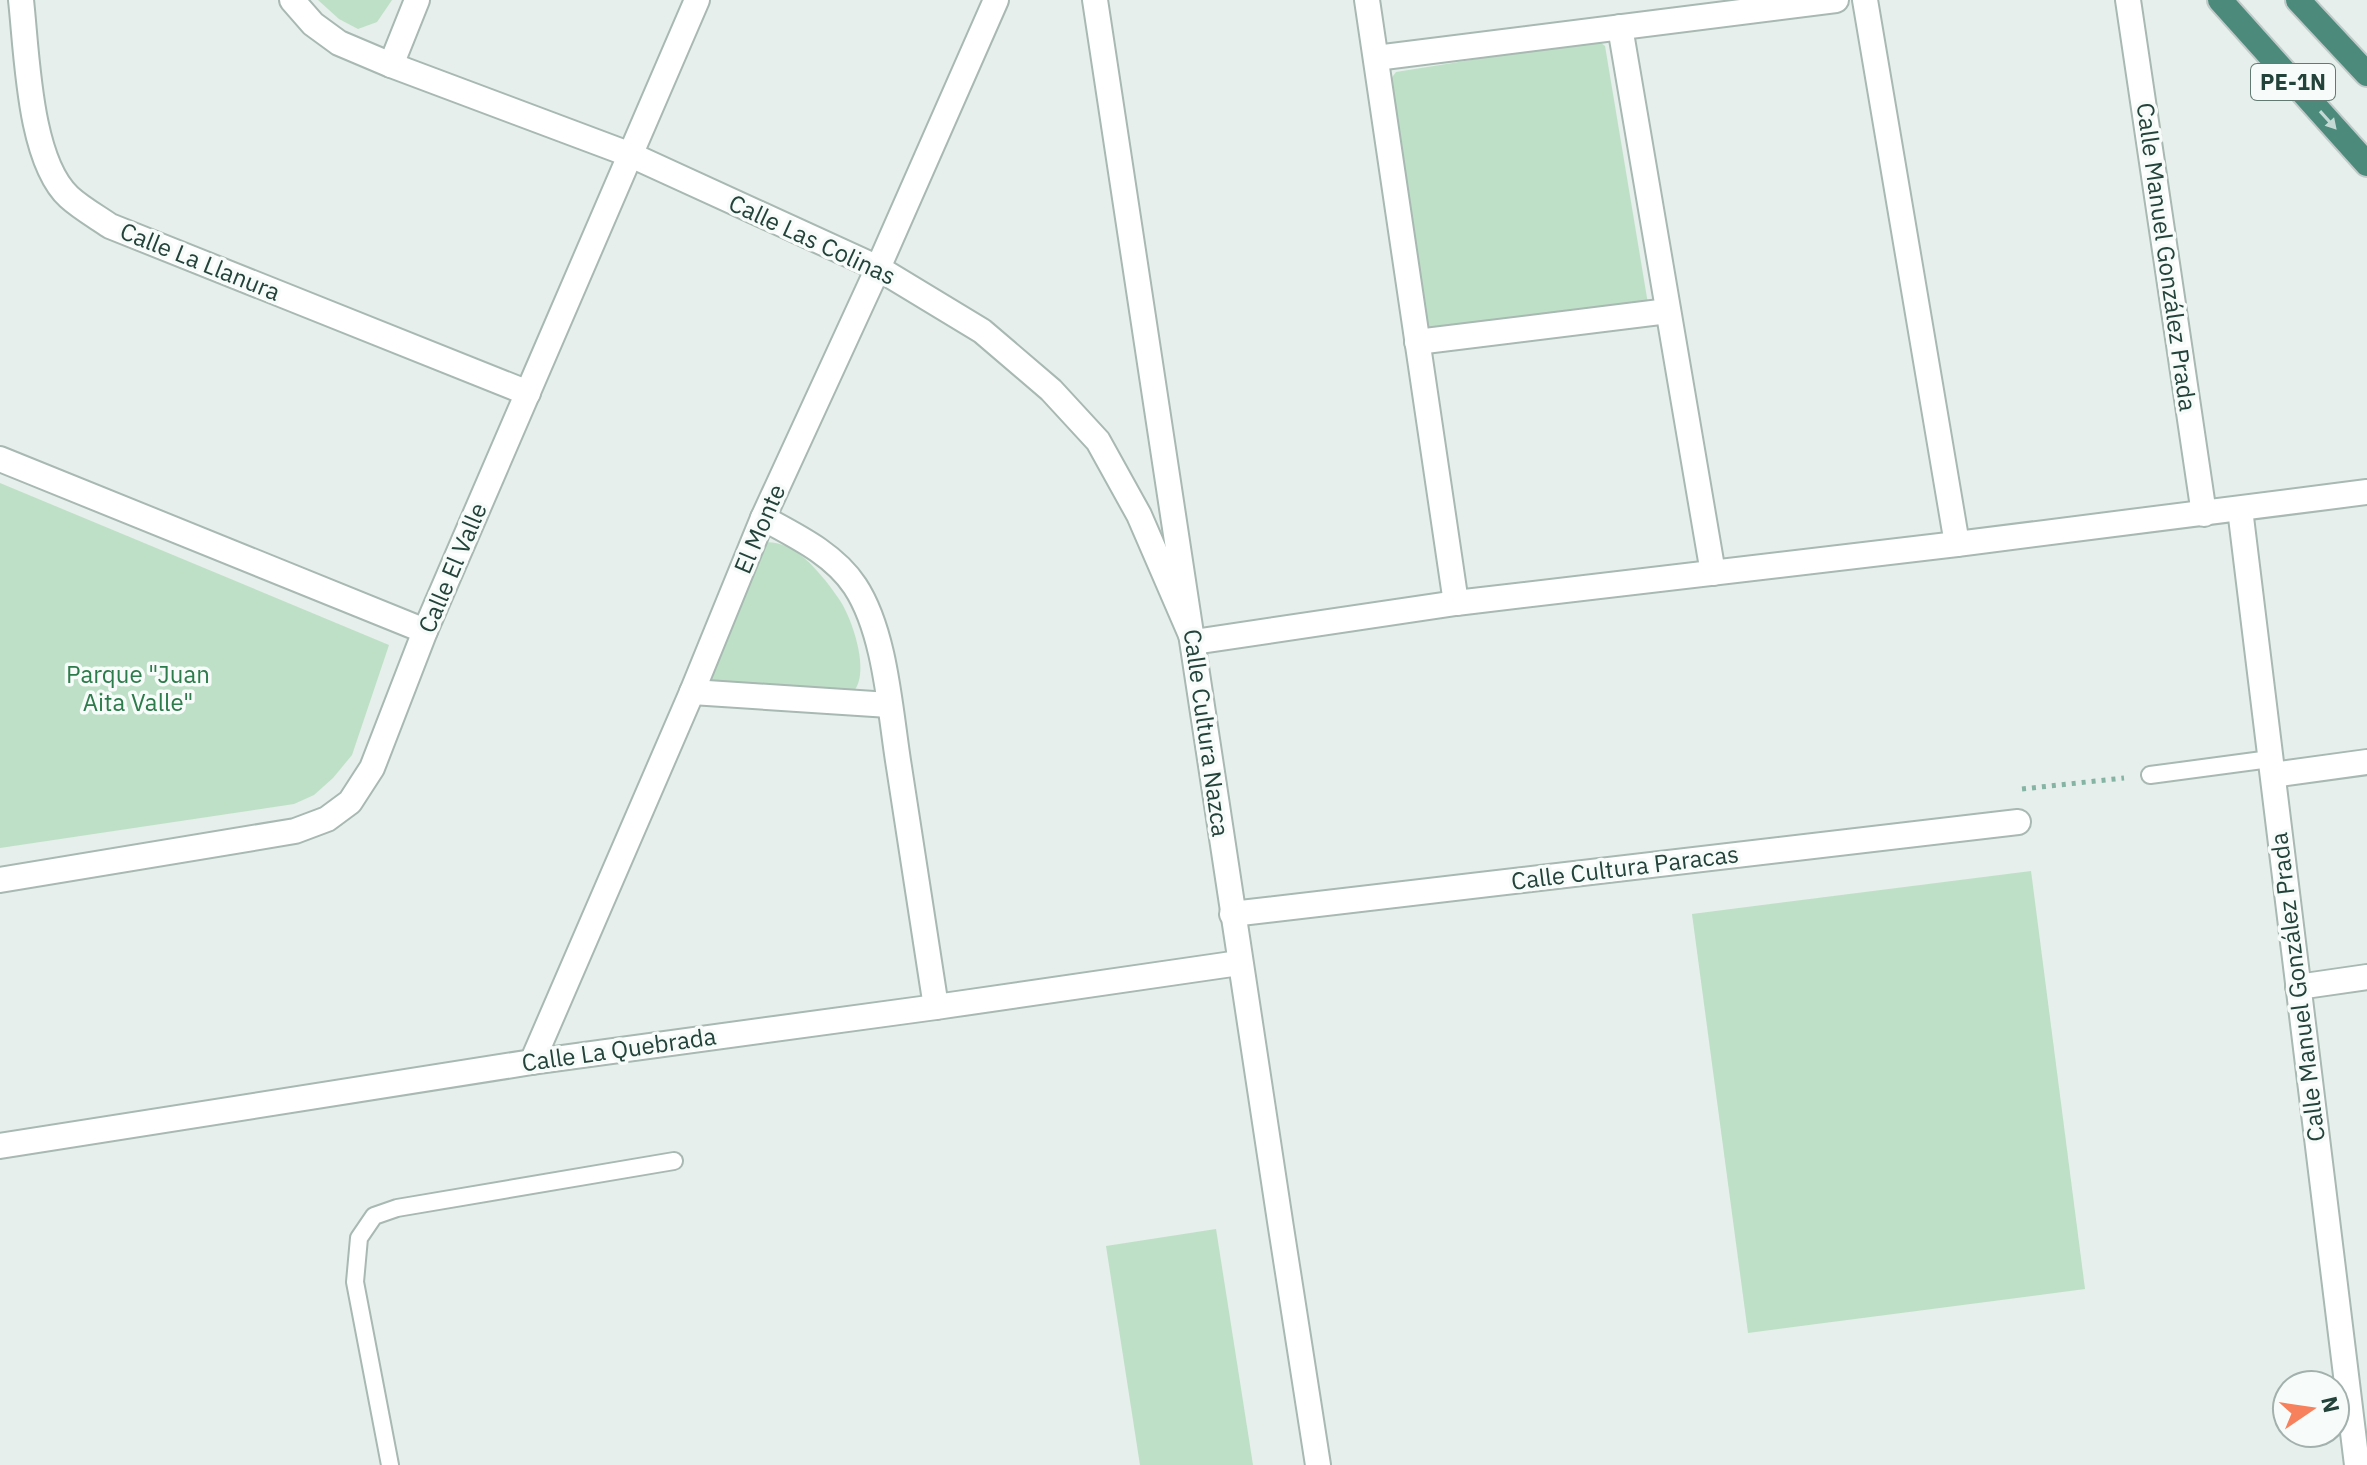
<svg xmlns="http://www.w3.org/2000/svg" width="2367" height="1465" font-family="'IBM Plex Sans',sans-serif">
	<rect width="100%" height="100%" fill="#e6efeb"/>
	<g fill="#bee0c7">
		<path d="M318,0H392L377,22L358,29L339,19Z"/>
		<path d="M1597,40L1605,46L1648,304L1429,331L1390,80L1396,72Z"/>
		<path d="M0,483L389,645L352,755L333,778L314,795L294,804L0,848Z"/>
		<path d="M763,542C776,542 787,545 798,553C813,564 828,583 839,599C852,618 871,673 853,692L709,680Z"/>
		<path d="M2031,871L2085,1289L1748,1333L1692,914Z"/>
		<path d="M1216,1229L1253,1465H1140L1106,1246Z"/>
	</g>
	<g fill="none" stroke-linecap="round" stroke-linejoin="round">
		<defs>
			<g id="service">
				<path d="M2150,775L2270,759"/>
				<path d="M390,1465L355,1282L359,1238L374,1216L397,1208L674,1161"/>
			</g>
			<g id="minor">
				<path d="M21,0C27,54 29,160 69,197C81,208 97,217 110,226L528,393"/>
				<path d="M292,0L313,24L339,43L391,65L631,155L878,268L982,331L1051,390L1098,441L1139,515L1194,642L1456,603L1957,544L2367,492"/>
				<path d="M1095,0C1170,488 1241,977 1318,1465"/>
				<path d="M1367,0L1456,603"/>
				<path d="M1865,0L1957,544"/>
				<path d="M2128,0L2204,514"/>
				<path d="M1620,27L1713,573"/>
				<path d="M1376,58L1836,0"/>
				<path d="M391,65L417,0"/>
				<path d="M1417,342L1668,311"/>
				<path d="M0,459L425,631"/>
				<path d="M2240,509L2357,1465"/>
				<path d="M763,518C796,536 834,554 855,586C886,633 890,712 899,767C911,847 924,927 936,1007"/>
				<path d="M692,692L889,705"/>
				<path d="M2273,775L2367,762"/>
				<path d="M0,880L295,831L327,819L350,802L372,768L425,631L697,0"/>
				<path d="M1232,914L2018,822"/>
				<path d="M2298,987L2367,977"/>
				<path d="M532,1062L692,692L763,518L878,268L996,0"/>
				<path d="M0,1146L532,1062L936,1007L1239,963"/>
			</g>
			<g id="trunk">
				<path d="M2220,0L2367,164"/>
				<path d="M2298,0L2367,74"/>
			</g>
		</defs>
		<use href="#service" stroke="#a8b8b2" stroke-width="20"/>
		<use href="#minor" stroke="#a8b8b2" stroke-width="28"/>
		<use href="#trunk" stroke="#c1cac8" stroke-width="28"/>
		<path stroke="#85b4a4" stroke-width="5" stroke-dasharray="4 6" stroke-linecap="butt" d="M2022,789L2124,778"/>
		<use href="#service" stroke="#fff" stroke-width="16"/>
		<use href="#minor" stroke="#fff" stroke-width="24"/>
		<use href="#trunk" stroke="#4c8b7c" stroke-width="24"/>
	</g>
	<defs><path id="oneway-solid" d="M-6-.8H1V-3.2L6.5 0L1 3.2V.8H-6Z" transform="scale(2)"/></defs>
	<use fill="#c4d9d4" href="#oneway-solid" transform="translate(2328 120) rotate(48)"/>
	<g text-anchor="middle" stroke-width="7" stroke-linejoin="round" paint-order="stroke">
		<rect fill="#f7fbf9" stroke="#637a73" stroke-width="2" x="2251" y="64" width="84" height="36" rx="6"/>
		<g font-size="22" font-weight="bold" fill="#23423a">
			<text x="2293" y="90">PE-1N</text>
		</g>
		<g font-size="24" fill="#23423a" stroke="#f7fbf9">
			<text transform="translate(812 240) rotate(25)" y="8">Calle Las Colinas</text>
			<text transform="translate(2166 257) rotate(82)" y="8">Calle Manuel González Prada</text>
			<text transform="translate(200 262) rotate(22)" y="8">Calle La Llanura</text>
			<text transform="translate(760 529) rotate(-67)" y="8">El Monte</text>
			<text transform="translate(453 568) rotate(-67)" y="8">Calle El Valle</text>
			<text transform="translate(1206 733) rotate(82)" y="8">Calle Cultura Nazca</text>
			<text transform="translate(1625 868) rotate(-7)" y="8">Calle Cultura Paracas</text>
			<text transform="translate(2298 987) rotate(-97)" y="8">Calle Manuel González Prada</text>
			<text transform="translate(619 1050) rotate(-8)" y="8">Calle La Quebrada</text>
		</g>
		<g font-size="24" fill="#2c7b4a" stroke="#f7fbf9">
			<text x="138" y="683">Parque "Juan<tspan x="138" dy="28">Aita Valle"</tspan></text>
		</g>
	</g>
	<g transform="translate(2311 1409) rotate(77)"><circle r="38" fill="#f7fbf9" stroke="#a2b1ad" stroke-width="2"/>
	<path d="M0-6L14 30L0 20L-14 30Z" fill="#f6815c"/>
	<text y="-12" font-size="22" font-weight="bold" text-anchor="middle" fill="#23423a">N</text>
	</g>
</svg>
